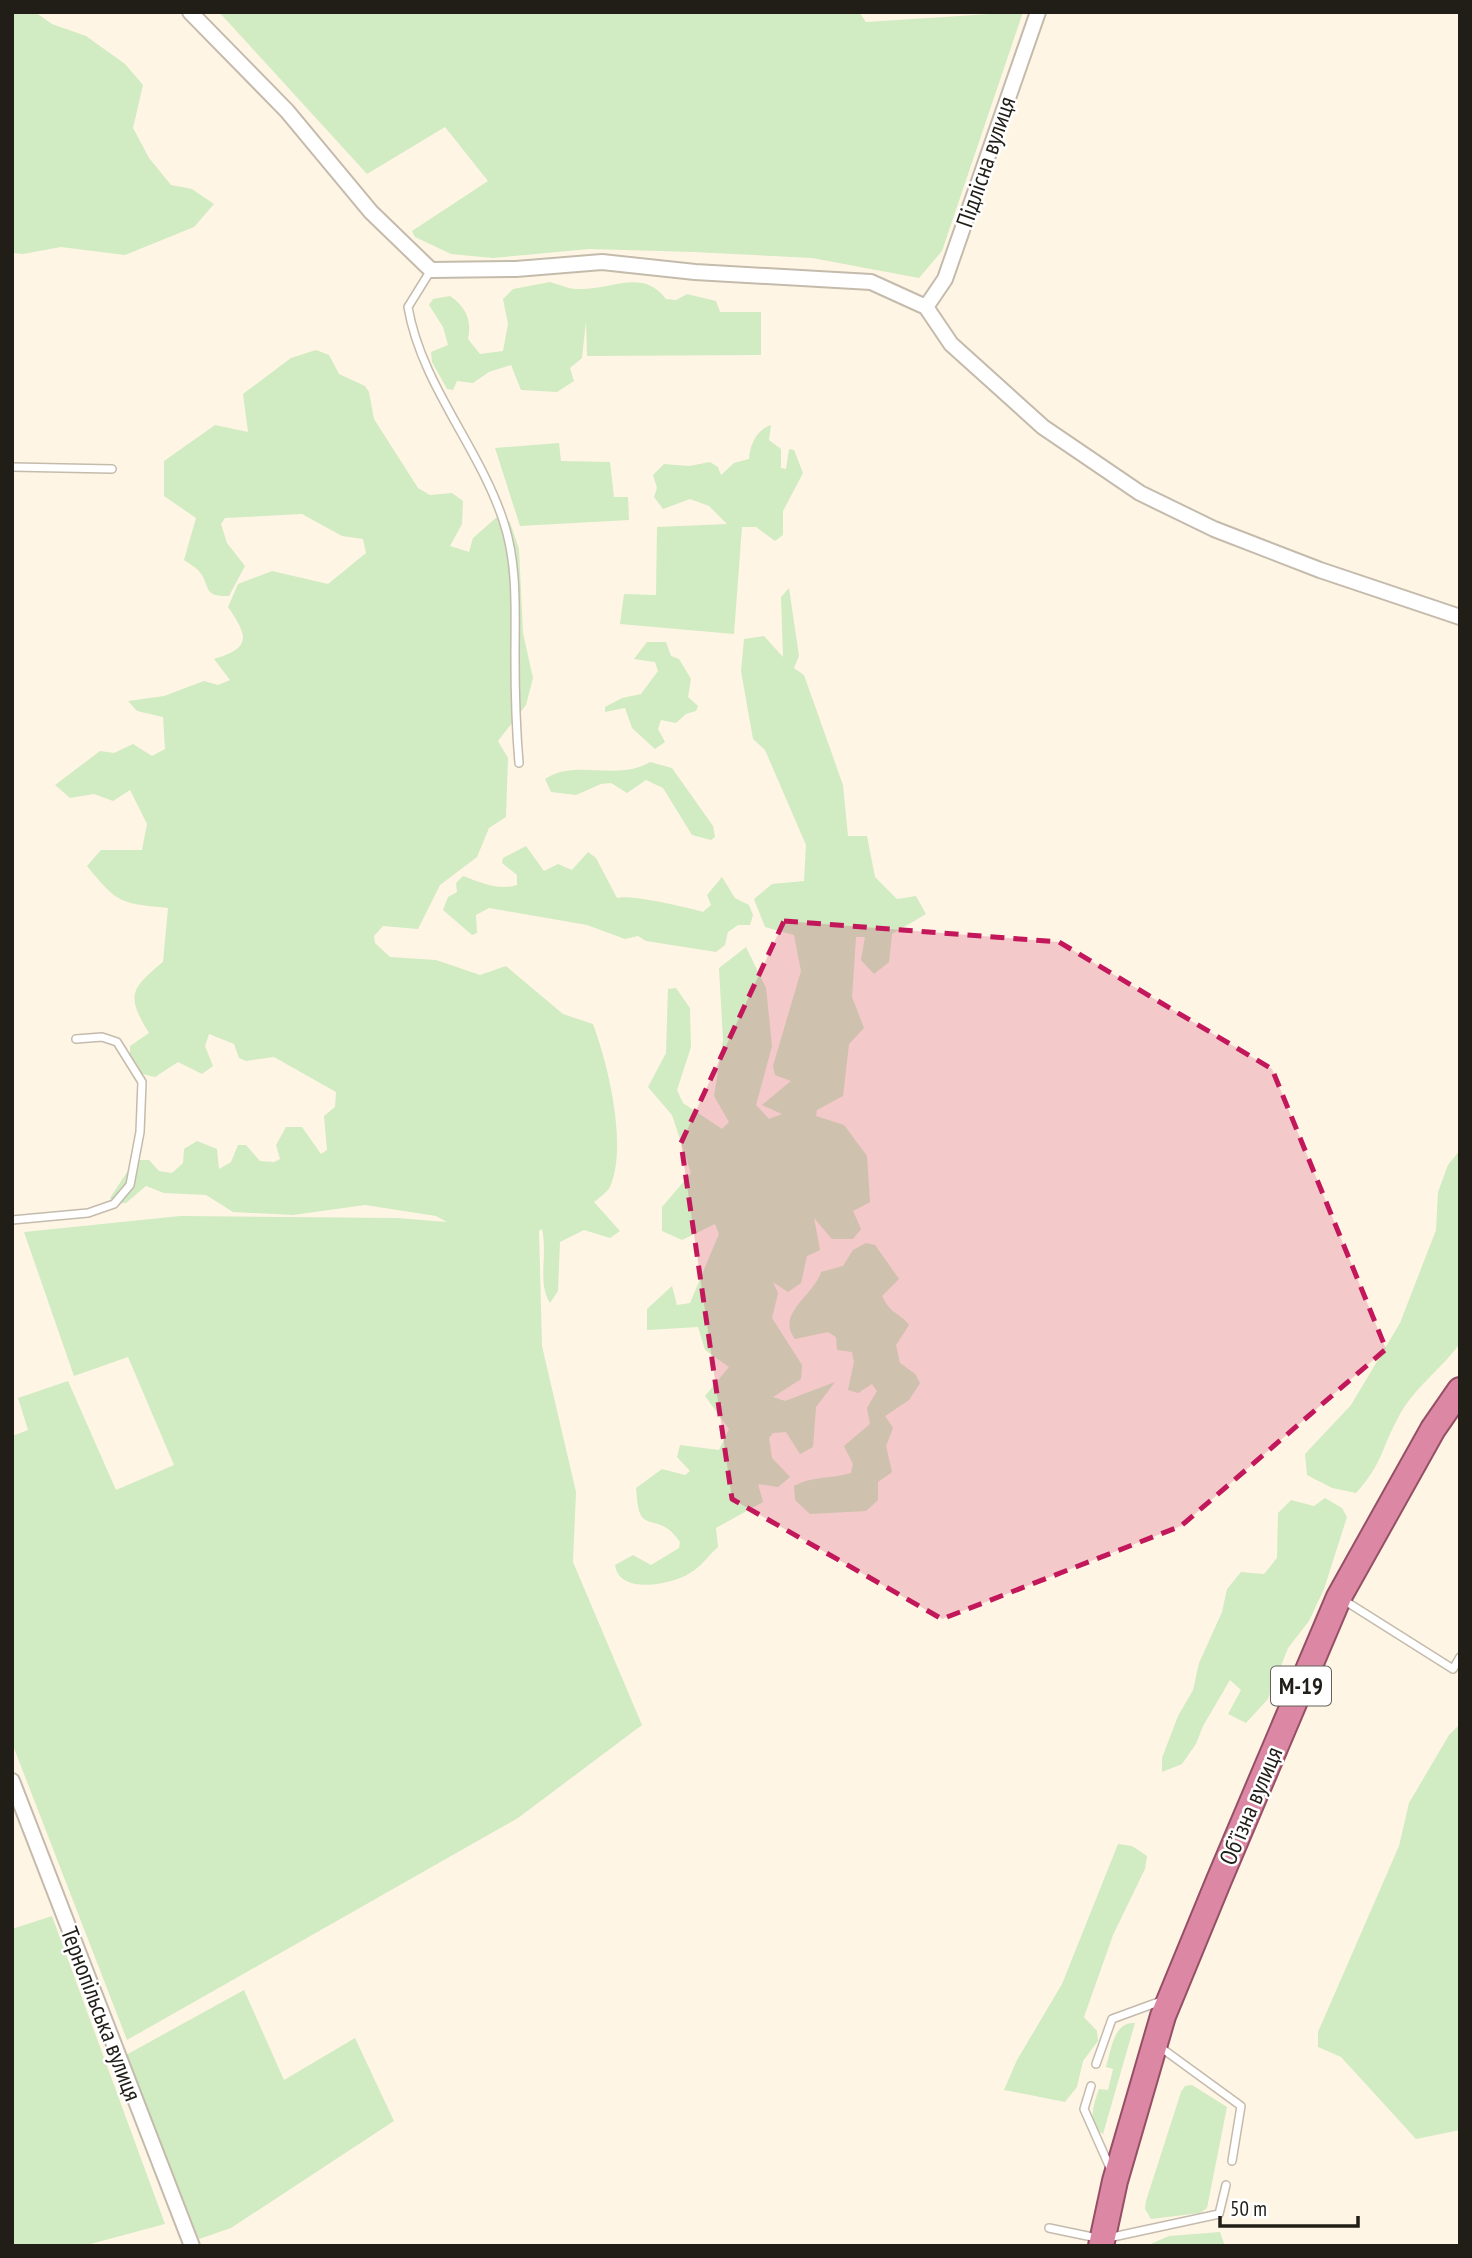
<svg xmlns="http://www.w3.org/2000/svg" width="1472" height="2258" font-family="'PT Sans Narrow',sans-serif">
	<rect width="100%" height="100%" fill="#fff5e5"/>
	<g fill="#d1ebc2">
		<path d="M12,12H35L52,24L86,36L125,64L143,85L133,128L149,158L171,185L192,189L214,204L194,227L125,255L61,247L23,254L12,253Z"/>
		<path d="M219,12H859L866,22L1023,12L942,251L919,278L812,258L693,252L589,249L493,258L451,254L415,237L412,231L488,181L445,127L367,174Z"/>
		<path d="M550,282C558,284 568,289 577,289C610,291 642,267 666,299L676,300L687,294L716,301L720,312H761V355L587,356L586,321L582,358L570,368L574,381L557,392L521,390L511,365L489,372L473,383L457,381L453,390L447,389L432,362L431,352L448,345L443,327L429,305L433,299L450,296C466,307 472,320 468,339L480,354L503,351L508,324L503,299L513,289Z"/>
		<path d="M316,350L329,355L339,374L365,386L369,392L374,419L418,488L430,495L452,493L463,501L462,524L450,546L469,552L473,538L497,517L510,522L519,549L523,633L533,678L526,705L498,741L508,758L506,817L489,828L477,857L440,885L418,929L383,926L374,936L375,943L390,957L436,960L480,975L506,966L563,1014L593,1024C608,1064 628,1146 610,1187C607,1192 599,1198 594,1202L620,1231L610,1238L584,1230L560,1242L558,1291L550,1303C537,1283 548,1254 542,1229L539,1231L542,1346L576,1492L573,1562L642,1725L518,1818L127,2040L12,1743V1436L28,1430L18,1398L68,1381L116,1490L174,1465L128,1357L74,1376L24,1232L180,1216L397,1218L447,1222L436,1216L365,1205L293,1215L233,1212L206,1195L164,1193L146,1186L126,1203L114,1204L110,1198L135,1160H149L159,1171L172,1173L183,1163L184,1149L197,1141L217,1149L219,1169L231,1162L238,1145H246L260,1161L274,1162L280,1159L276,1145L286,1127H302L321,1154L327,1150L324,1116L335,1107L336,1092L274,1057L246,1061L239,1058L234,1044L209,1034L205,1046L213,1066L202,1074L178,1062L155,1077L130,1071V1046L149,1033C126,996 130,989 163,962L168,908C120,903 118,904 87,866L101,850H142L147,824L130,790L113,801L94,794L70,798L55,785L100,751L114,753L133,744L152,756L165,749L163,717L137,711L128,701L164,696L204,681L218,685L230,680L214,659C252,648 248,636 228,607L238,584L272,571L328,584L366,553L363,539L342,536L302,514L225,518L221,524L227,543L245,566L229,596C201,597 212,586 198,570C194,566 188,563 184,560L196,518L164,496V461L215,425L248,432L243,394L291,358Z"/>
		<path d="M771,425L769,440L781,449V468L786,469L789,449L794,450L803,473L783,511V535L775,541L756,527H742L734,634L620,624L624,594L656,595L657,527L727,524L709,506L690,499L663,509L654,497L657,488L653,475L664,464L689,466L710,462L718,467L721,475L734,463L749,459C750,445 756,430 771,425Z"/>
		<path d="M559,443L561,461L610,462L614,497H628L629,520L520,526L495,448Z"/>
		<path d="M789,588L799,656L794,668L804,675L843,785L848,836H867L875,877L897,899L916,896L926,914L892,934L889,962L874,974L861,960L865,937H856L852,997L864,1028L849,1044L843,1096L817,1110L816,1116L844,1125L867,1156L870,1202L853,1211L861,1229L853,1239H832L814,1218L820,1250L807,1256L801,1283L788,1292L773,1282L778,1293L772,1318L802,1365L801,1379L773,1397L785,1401L835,1382L816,1407L813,1447L800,1454L786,1432L773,1433L769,1438L772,1458L790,1477L778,1487L758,1484L763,1502L716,1528L718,1547C709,1555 701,1567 690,1573C674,1584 619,1596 615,1565L633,1555L651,1565L679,1548L680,1542C664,1518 651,1527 642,1517C637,1510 637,1496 636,1488L662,1469L685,1475L690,1471L677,1457L680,1445L719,1450L729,1429L705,1396L729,1367L705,1350L698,1327L647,1330V1309L672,1286L677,1305L690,1303L719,1234L715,1224L682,1240L662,1231V1207L691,1173L672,1115L648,1087L666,1053L668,989L676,988L690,1008L691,1047L677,1090L683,1103L722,1129L729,1122L714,1096L723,1040L719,968L746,947L766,988L772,1046L756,1105L769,1119L782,1114L762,1105L791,1081L775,1075L773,1066L801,971L794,935L765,927L754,899L772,884L804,881L806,845L765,750L753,739L741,671L744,639L764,636L783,657L781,597Z"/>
		<path d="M647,642H666L671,656L679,659L691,679L688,697L698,706L696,711L686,714L676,723L661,720L658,729L665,742L655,749L632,728L625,708L605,712V707L622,698L641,694L658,671L655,662L634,659Z"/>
		<path d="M650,762L672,768L713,826L715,837L711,840L692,835L663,788L646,780L627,793L611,783L601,784L576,795L551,792L545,779C575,758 618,782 650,762Z"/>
		<path d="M526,846L544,871L558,864L572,870L588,852L596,858L617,898C630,894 686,907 703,912L711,905L707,895L722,877L735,898L749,905L753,915L750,925H738L728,932L725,945L716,952L646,941L638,936L625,939L587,925L489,908L476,915L477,933L472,935L443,910L448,897L457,892L456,883L463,876C480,882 498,891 517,885V875L502,863L503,858Z"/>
		<path d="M1460,1150V1343C1441,1370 1413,1388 1398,1418C1381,1449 1383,1463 1356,1493L1332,1488L1307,1475L1305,1454L1351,1405L1400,1323L1436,1230L1438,1192L1448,1165Z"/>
		<path d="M866,1243L875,1245L899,1279L882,1296C892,1316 898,1311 909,1325L896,1345L900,1363L915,1374L920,1383L909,1400L885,1416L893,1428L886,1446L892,1472L878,1482V1500L866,1511L810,1514L795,1500L794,1486C812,1476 832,1479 851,1473L853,1464L844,1446L870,1424L867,1408L877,1391L872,1384L858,1393L848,1390L854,1362L852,1352L837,1350L836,1337L828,1332L795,1339C775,1313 815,1295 821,1272L843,1266L853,1250Z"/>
		<path d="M1325,1498L1342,1508L1347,1517L1324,1589L1309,1621L1288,1648L1268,1699L1246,1723L1228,1714L1241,1690L1230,1680L1203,1726L1196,1744L1182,1764L1162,1772V1758L1178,1716L1193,1690L1199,1663L1222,1612L1227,1589L1241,1572L1264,1574L1277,1558L1278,1513L1291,1500L1314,1506Z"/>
		<path d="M1460,1724V2130L1416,2139L1341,2057L1318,2047V2032L1399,1846L1409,1803L1449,1735Z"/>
		<path d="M1118,1844L1132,1846L1147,1856L1145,1869L1113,1935L1084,2017L1097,2031L1098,2041L1083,2061L1077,2087L1065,2102L1004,2090L1017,2060L1062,1984Z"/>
		<path d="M52,1916L165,2224L83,2246H12V1929Z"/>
		<path d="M244,1990L284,2080L355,2038L394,2121L231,2228L199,2239L126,2055Z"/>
		<path d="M1135,2023L1103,2134C1086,2124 1094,2104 1099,2089L1108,2090L1113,2069L1106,2067C1111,2050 1114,2021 1135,2023Z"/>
		<path d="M1192,2085L1227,2107L1207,2208L1200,2213L1151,2219L1145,2209L1146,2201L1181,2092L1185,2086Z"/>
		<path d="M1220,2232L1225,2246H1146L1169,2236Z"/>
	</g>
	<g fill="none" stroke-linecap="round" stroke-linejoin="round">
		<defs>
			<g id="service">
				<path d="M431,270L408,307C421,384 479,447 503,520C518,564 515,611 515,657C515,693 516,728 519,763"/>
				<path d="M12,467L112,469"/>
				<path d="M12,1220L88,1213L114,1204L130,1185L140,1132L142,1082L117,1042L102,1037L76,1039"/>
				<path d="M1342,1599L1453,1669L1460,1657"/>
				<path d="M1160,2047L1241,2106L1232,2161"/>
				<path d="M1096,2064L1112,2019L1164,2000"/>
				<path d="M1091,2086L1084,2109L1111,2170"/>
				<path d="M1049,2228L1097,2238"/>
				<path d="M1108,2238L1219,2214L1226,2185"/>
			</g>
			<g id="minor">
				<path d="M190,12L287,111L371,212L431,270L516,269L602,262L695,272L871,282L926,307L951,344L1043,427L1140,493L1214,529L1320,570L1460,617"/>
				<path d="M926,307L945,279L1038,12"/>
				<path d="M12,1781L192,2246"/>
			</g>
			<path id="trunk" d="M1101,2246L1115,2181L1163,2016L1219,1880L1339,1597L1433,1429L1460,1390"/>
		</defs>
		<use href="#service" stroke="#c4bbac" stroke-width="10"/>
		<use href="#minor" stroke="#c4bbac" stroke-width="18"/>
		<use href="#trunk" stroke="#955065" stroke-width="28"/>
		<use href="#service" stroke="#fff" stroke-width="7"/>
		<use href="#minor" stroke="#fff" stroke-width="14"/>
		<use href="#trunk" stroke="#dc88a4" stroke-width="24"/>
	</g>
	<path fill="#c2185b" fill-opacity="0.2" stroke="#c2185b" stroke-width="5" stroke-dasharray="14 9" stroke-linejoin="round" d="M784,921L1059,942L1272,1069L1386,1349L1181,1526L942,1619L732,1499L681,1143Z"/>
	<g text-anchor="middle" stroke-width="5" stroke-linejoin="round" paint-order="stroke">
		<rect fill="#fff" stroke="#64625d" stroke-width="2" x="1271" y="1666.5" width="60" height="39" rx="5"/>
		<g font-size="23" font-weight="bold" fill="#211e18">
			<text x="1301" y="1694">М-19</text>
		</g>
		<g font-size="24" fill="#211e18" stroke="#fff">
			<text transform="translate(986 162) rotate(-71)" y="8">Підлісна вулиця</text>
			<text transform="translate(1251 1806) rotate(-67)" y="8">Обʼїзна вулиця</text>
			<text transform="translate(101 2014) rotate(69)" y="8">Тернопільська вулиця</text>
		</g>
	</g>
	<rect width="1472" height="2258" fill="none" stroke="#211e18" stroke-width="28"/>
	<path d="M1220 2216v10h138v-10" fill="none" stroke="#211e18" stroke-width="3.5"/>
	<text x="1230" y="2216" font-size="21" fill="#211e18" stroke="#ffffff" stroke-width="5" paint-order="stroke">50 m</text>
</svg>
